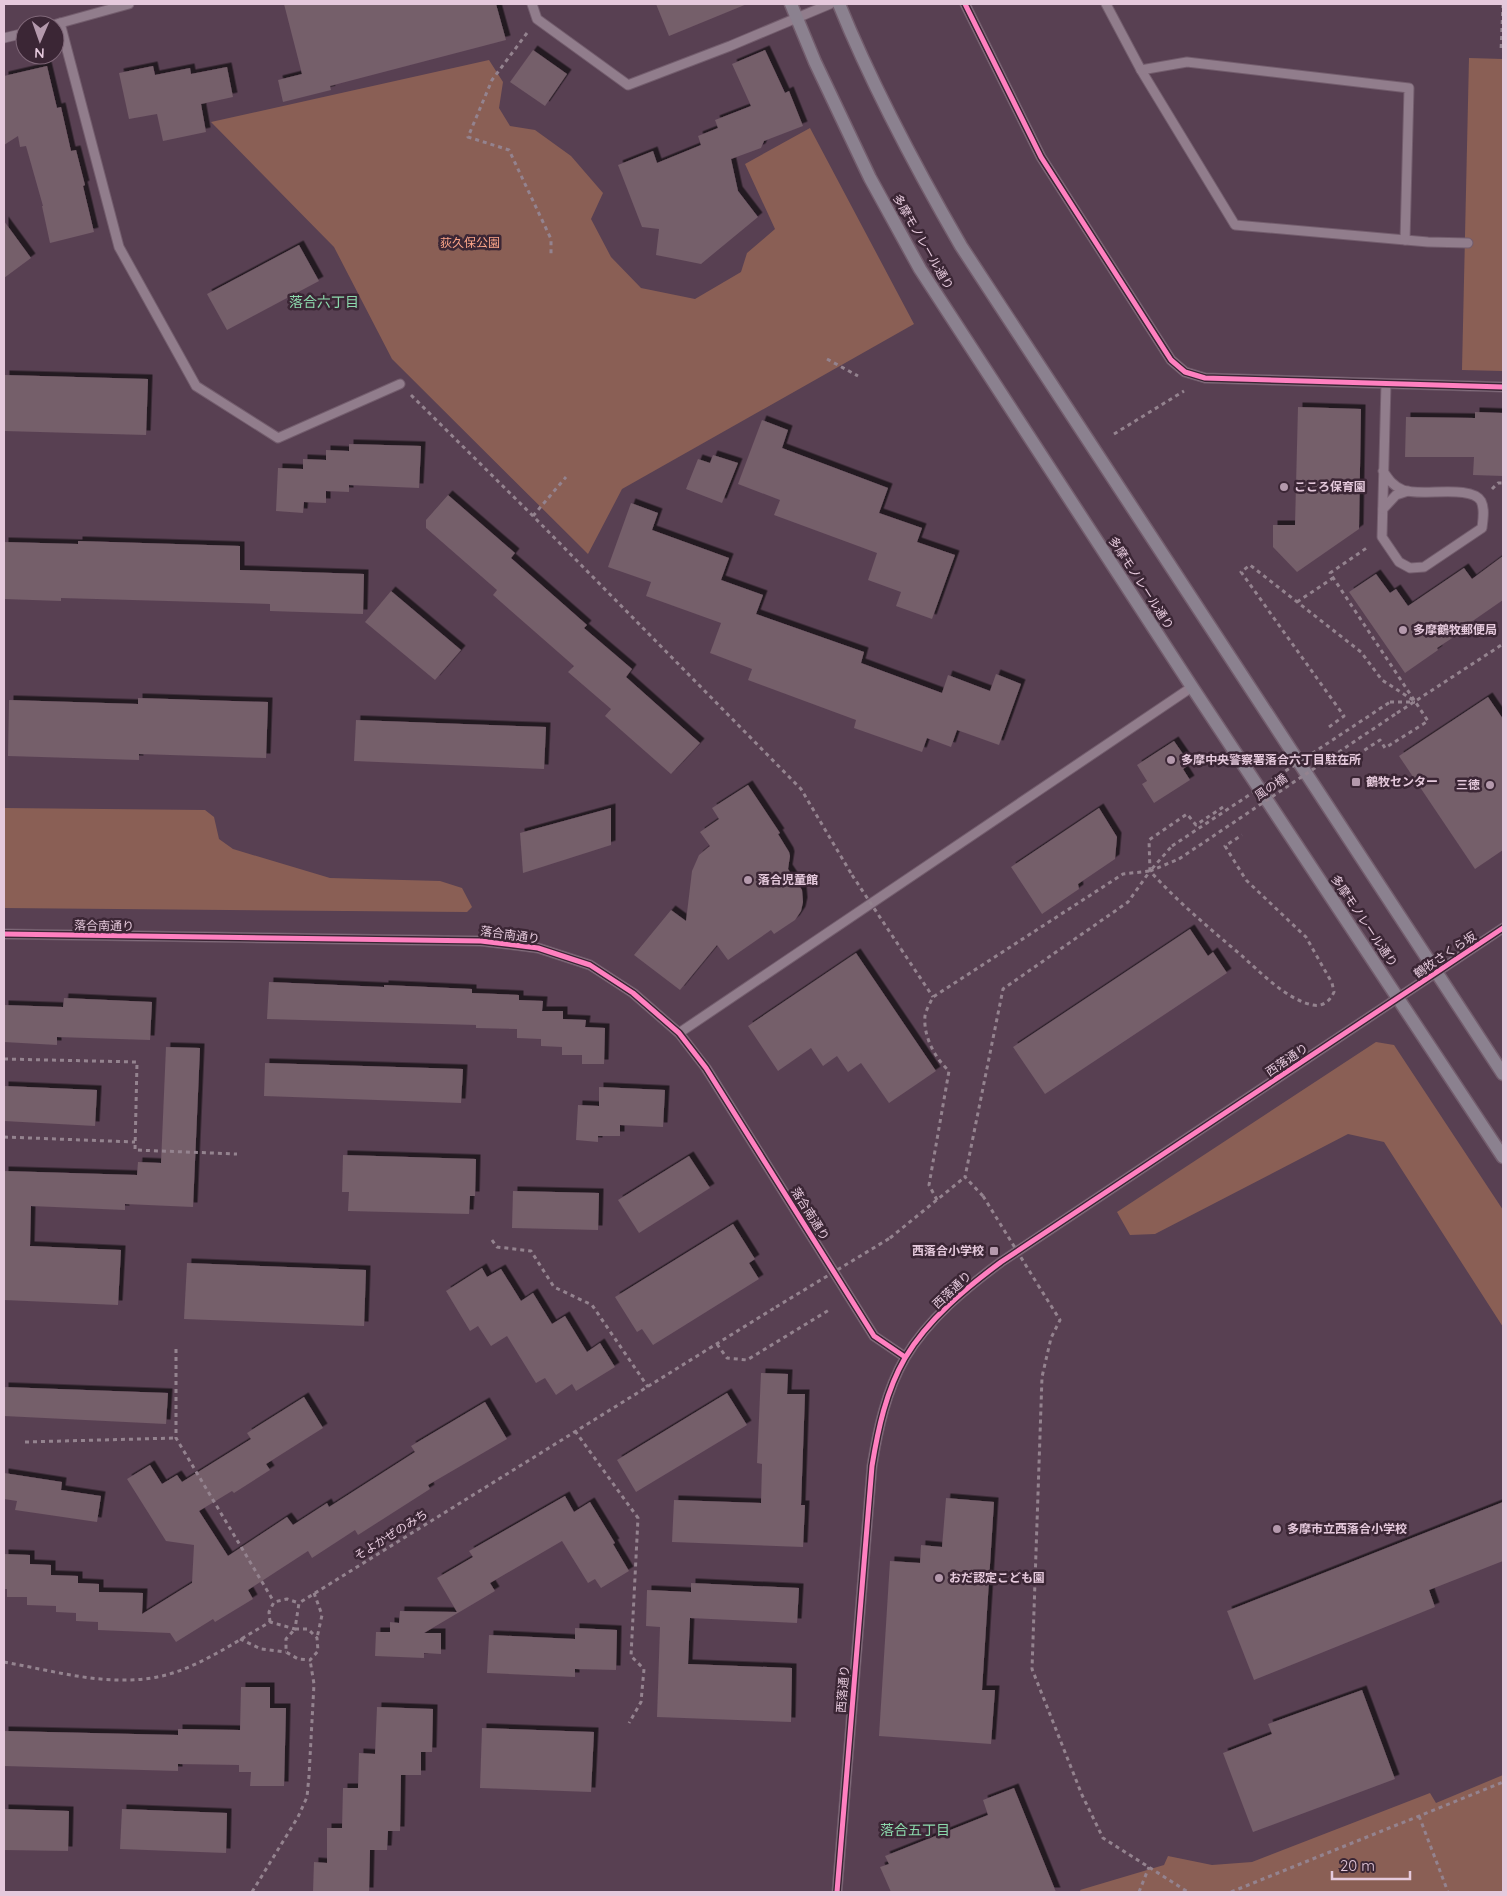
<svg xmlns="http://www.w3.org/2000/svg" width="1507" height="1896" font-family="Quicksand,'Noto Sans JP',sans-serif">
	<defs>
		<filter id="shadow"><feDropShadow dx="4.5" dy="-4.5" stdDeviation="0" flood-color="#0009"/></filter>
	</defs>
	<rect width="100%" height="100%" fill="#584052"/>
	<g fill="#8a5f55">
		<path d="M1469,58L1503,59V371L1462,370Z"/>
		<path d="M489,60L503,82L499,108L510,126L535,130L571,156L603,193L591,219L611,257L641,288L695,299L741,272L747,253L775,229L745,164L810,128L914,324L622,489L588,554L392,359L334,247L211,122Z"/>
		<path d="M4,808L205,810L214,817L219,839L233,849L330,878L440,881L462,888L472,907L467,912L4,908Z"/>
		<path d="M1376,1042L1394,1045L1503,1210V1327L1384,1142L1348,1134L1155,1234L1130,1235L1117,1212Z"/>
		<path d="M1503,1775V1892H1081L1080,1890L1164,1865L1168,1856L1212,1865L1252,1862L1430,1793L1436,1803Z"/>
	</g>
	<g fill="#755e6a" filter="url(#shadow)">
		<path d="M284,4H496L506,40L330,86L331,90L283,102L278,80L302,74Z"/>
		<path d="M656,4H747L669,36Z"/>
		<path d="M533,50L567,74L545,106L510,82Z"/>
		<path d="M765,50L785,93L789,91L803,126L764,141L761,148L731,159L738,191L758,217L701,264L656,255L659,229L642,227L618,165L653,151L657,163L701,145L698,136L718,128L715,120L751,106L732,64Z"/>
		<path d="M47,66L57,108L61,107L71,151L76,150L85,185L83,186L94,232L50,243L42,206H43L26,146L20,147L18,136L4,145V76Z"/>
		<path d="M153,66L155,75L190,68L191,74L227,67L233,97L201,104L206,132L163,141L157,114L129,119L119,73Z"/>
		<path d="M4,221L31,258L4,278Z"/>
		<path d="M299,245L319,281L227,330L207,294Z"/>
		<path d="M5,375L148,379L146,435L4,431Z"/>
		<path d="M1298,407L1361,409L1359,529L1297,572L1273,547V525H1295Z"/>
		<path d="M1475,412L1503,413V476L1473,475L1474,457H1405L1406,417L1475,418Z"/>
		<path d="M762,420L788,430L782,448L888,488L879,513L922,528L917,542L955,555L932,619L896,606L901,592L868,580L877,553L774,515L780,500L738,484Z"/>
		<path d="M349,444L421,446L419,488L349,485V492L326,491V503L304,502L303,513L276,511L278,468L303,469V459L326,460V450L349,451Z"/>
		<path d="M713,455L738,463L722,503L686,489L698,459L710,463Z"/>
		<path d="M448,495L515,553L511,558L587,625L584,628L632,669L626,677L700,743L671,774L605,716L611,709L568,672L574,666L493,595L497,590L426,528V520Z"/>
		<path d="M631,503L658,513L652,530L729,558L721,580L763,595L756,614L864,652L861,663L942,693L948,675L990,691L996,674L1021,684L999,745L957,730L951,747L927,738L922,752L854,728L856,720L748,680L752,669L710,653L721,623L646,596L651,582L608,567Z"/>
		<path d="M78,541L240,546V570L364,574L363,614L270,611V604L61,598V601L4,599V542L78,544Z"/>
		<path d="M1503,556V600L1464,627L1466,629L1437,648L1438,650L1405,673L1349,592L1376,574L1390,593L1396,589L1408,606L1464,568L1472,579Z"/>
		<path d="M391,591L461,650L435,680L365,622Z"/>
		<path d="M1488,697L1503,719V850L1475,869L1399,756Z"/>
		<path d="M138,698L268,702L266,758L139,754V760L8,756L9,700L138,704Z"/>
		<path d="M356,720L546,727L544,769L354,761Z"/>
		<path d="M1174,741L1190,764L1183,769L1190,780L1154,803L1142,784L1147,781L1137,765Z"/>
		<path d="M748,785L780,833L778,834L789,852L790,856L788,869L802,890L803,902L801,911L795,920L774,934L771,930L728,960L717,945L680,990L634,955L671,910L686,921L692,871L699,855L710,846L700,832L719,819L712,808Z"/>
		<path d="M611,808V845L523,873L520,833Z"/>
		<path d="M1099,808L1117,837L1115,859L1078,884L1079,889L1042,914L1011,867Z"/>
		<path d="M1190,929L1208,956L1213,952L1227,973L1045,1094L1013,1047Z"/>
		<path d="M856,953L936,1071L889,1103L861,1063L848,1072L837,1056L823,1066L811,1048L778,1071L748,1026Z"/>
		<path d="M269,982L384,987V985L472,989V993L519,995V1000L543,1001L542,1011H563V1019L586,1020L585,1027L605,1028L604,1064H582V1055H562V1047L541,1046V1039L517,1038V1029L476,1028V1025L267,1019Z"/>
		<path d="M64,998L152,1002L150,1040L57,1037V1045L4,1042V1005L63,1007Z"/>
		<path d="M166,1047L200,1048L193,1207L125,1204V1210L31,1206L30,1246L121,1250L118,1305L4,1300V1171L137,1175L138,1162L161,1163Z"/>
		<path d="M265,1063L463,1069L461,1103L264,1096Z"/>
		<path d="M4,1086L97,1090L95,1126L4,1121Z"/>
		<path d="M599,1087L665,1090L663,1127L620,1125V1136H598V1142L576,1140L578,1105L599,1106Z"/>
		<path d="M343,1155L476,1159L475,1196H470L469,1214L348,1211L349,1192H342Z"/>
		<path d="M689,1156L710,1188L639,1233L618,1200Z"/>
		<path d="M513,1191L599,1193L598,1230L512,1228Z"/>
		<path d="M733,1224L755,1259L749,1263L759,1279L653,1345L642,1329L637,1332L615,1297Z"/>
		<path d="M187,1263L366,1270L364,1326L184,1319Z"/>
		<path d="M482,1268L487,1277L501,1269L521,1301L533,1293L552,1324L565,1316L587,1352L600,1343L615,1367L576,1391L572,1384L556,1395L545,1378L536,1383L507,1336L491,1346L478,1326L470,1331L446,1291Z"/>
		<path d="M761,1373L788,1374L787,1394H805L801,1505H805L803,1547L672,1542L674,1500L761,1503L762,1464L757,1463Z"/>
		<path d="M4,1387L168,1393L166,1424L4,1416Z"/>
		<path d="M727,1393L747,1425L636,1492L617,1460Z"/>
		<path d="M304,1397L323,1428L266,1464L270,1470L234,1493L232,1491L199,1511L228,1556L287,1517L293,1525L327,1503L329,1507L415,1452L411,1446L485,1402L507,1439L428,1485L430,1489L358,1535L355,1530L312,1558L308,1551L248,1590L253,1599L215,1622L213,1619L176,1642L170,1633L98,1630V1622L76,1621V1613L56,1612V1606L27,1605V1597H7V1589H4V1554L30,1555V1564L51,1565V1575L78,1576V1583L99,1584V1592L143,1593L142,1614L192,1583L194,1545L166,1541L127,1479L150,1465L162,1484L177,1475L182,1482L251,1439L247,1433Z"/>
		<path d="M4,1473L62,1482L61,1490L101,1496L97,1522L15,1510L17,1501L4,1499Z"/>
		<path d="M565,1496L574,1512L590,1502L615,1543L613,1544L629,1571L601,1588L595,1579L588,1583L562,1541L490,1583L495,1591L424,1633H441V1654L424,1653V1658L375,1656L376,1632H390V1622L399,1623L400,1611L457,1612L437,1578L473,1557L469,1551Z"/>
		<path d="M946,1498L994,1502L982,1690H995L991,1744L879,1736L890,1561L920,1563L921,1545L942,1547Z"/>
		<path d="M1503,1502V1561L1429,1590L1435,1607L1254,1680L1227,1611Z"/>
		<path d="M691,1583L799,1588L797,1623L690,1618L688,1664L792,1668L791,1722L657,1717L660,1627L646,1626L647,1590L691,1592Z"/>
		<path d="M575,1628L617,1630L616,1670L575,1669V1677L487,1673L489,1635L575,1639Z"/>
		<path d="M241,1687H270V1708H286L284,1786H250L251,1772H239V1765L178,1764V1771L4,1766V1731L178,1735V1729L240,1730Z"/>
		<path d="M1362,1690L1395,1779L1253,1832L1223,1753L1272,1734L1268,1724Z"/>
		<path d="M377,1707L433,1709L432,1752H421V1775H401L400,1831H388L387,1850H370L369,1892H313L314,1862L327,1863V1828H342L343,1788H358L359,1753L375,1754Z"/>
		<path d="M482,1728L594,1732L591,1792L480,1788Z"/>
		<path d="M1014,1788L1056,1892H891L880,1867L889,1864L885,1856L988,1815L983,1800Z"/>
		<path d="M4,1809L69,1811L68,1851L4,1850Z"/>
		<path d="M122,1809L227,1813L226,1853L120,1849Z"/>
	</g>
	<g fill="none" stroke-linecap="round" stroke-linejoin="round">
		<defs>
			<g id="minor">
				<path d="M532,4L537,19L628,85L730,46L830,4"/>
				<path d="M965,4L1041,157L1171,360L1185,372L1205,378L1503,387"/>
				<path d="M1106,4L1141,70L1235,225L1428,242L1468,243"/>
				<path d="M60,23L119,247L196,386L278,438L400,384"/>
				<path d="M53,25L129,4"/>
				<path d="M4,38L25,33"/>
				<path d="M1141,70L1187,62L1409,88L1405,240"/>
				<path d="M1383,471C1389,480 1393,486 1403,490C1420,497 1471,484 1481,501C1485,509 1483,519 1482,528L1424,567L1410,568L1399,562L1382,537L1386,384"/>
				<path d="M1383,509L1396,495L1408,491"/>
				<path d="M4,934L481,941L538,948L590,965L633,993L679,1033L706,1068L874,1336L905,1357"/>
				<path d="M679,1033L1192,687"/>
				<path d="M837,1892L872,1466C878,1429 886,1391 905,1358C928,1319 966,1288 1001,1262L1503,928"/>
			</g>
			<g id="major">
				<path d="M791,4L815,62L870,178L920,269L1192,687L1503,1157"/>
				<path d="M839,4C873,88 916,168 961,246L1503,1074"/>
			</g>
		</defs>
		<use href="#minor" stroke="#735d6d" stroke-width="11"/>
		<use href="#major" stroke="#735d6d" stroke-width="15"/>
		<g stroke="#94838f" stroke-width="3" stroke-dasharray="4 4" stroke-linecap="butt">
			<path d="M1503,4L1501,51H1503"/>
			<path d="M527,33L492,80L468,137L509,150L551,239V257"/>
			<path d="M827,359L858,376"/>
			<path d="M411,395L533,516L801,789L852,875"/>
			<path d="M1114,434L1184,391"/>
			<path d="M1492,489L1498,483H1503"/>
			<path d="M533,516L566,477"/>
			<path d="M1297,602L1333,578"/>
			<path d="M1390,702H1415"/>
			<path d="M1397,713L1503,644"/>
			<path d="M1329,727L1344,716L1241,572L1250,565L1361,652L1382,680L1416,702"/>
			<path d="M1351,759L1380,740L1385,748L1428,721L1330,573L1368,547"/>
			<path d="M1223,807L1196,825L1187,814L1149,840L1150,871C1178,902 1209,928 1241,955C1260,972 1287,1000 1313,1005C1323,1007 1330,1001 1334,992L1332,983L1306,937L1246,880L1225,846L1242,835"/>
			<path d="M901,949L933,997"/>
			<path d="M4,1059L137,1062L135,1150L237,1154"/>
			<path d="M4,1137L135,1142"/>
			<path d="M983,1196L965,1177L1003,989L1128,902L1150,871L1179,859"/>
			<path d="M937,1200L929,1185L949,1071C935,1058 923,1036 925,1016C926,1010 930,1003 933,997L1123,874L1150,871L1172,846"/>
			<path d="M890,1238L965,1177"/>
			<path d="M492,1240L497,1247L531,1251L554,1287L592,1305L648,1387"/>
			<path d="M1038,1285L1060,1320L1051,1338L1042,1377L1032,1669L1082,1795L1103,1838L1188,1892"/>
			<path d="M717,1344L727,1358L747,1360L829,1310"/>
			<path d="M176,1349V1438L274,1602"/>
			<path d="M575,1431L638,1518L631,1656L644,1669L641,1702L629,1723"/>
			<path d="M25,1442L176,1438"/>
			<path d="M314,1593L322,1615L317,1638"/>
			<path d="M270,1622L269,1612L274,1602L287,1599L299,1603"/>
			<path d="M295,1629H308L317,1638L318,1651L310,1660L298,1659L286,1652V1639Z"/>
			<path d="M240,1639L261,1649L286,1652"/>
			<path d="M4,1662C60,1672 120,1691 176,1672C210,1660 240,1639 270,1622L295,1629L299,1603L776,1307"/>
			<path d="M1419,1816L1448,1892"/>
			<path d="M252,1892L298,1817L307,1797L309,1776L314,1684L310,1660"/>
			<path d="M1139,1892L1149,1867"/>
			<path d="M1231,1892L1503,1782"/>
		</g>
		<use href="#minor" stroke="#917d8c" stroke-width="9"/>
		<use href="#major" stroke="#8b818f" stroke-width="12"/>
		<g stroke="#94838f" stroke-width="3" stroke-dasharray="4 4" stroke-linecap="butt">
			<path d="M1172,846L1390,702"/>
			<path d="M1179,859L1397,713"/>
			<path d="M852,875L901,949"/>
			<path d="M983,1196L1038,1285"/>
			<path d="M776,1307L890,1238"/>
		</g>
		<defs>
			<g id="cycleway">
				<path d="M965,4L1041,157L1171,360L1185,372L1205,378L1503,387"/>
				<path d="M4,934L481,941L538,948L590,965L633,993L679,1033L706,1068L874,1336L905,1357"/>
				<path d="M837,1892L872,1466C878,1429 886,1391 905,1358C928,1319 966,1288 1001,1262L1503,928"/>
			</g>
		</defs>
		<use href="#cycleway" stroke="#3b2635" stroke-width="8"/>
		<use href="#cycleway" stroke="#ff80c0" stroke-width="5"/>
	</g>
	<g fill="#b499ac" stroke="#3b2635" stroke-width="2">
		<circle cx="1284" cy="487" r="5"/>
		<circle cx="1403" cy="630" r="5"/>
		<circle cx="1171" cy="760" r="5"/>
		<rect x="1351" y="777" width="10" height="10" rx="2.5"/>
		<circle cx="1490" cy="785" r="5"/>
		<circle cx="748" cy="880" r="5"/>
		<rect x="989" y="1246" width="10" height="10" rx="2.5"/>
		<circle cx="1277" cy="1529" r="5"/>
		<circle cx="939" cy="1578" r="5"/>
	</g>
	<g text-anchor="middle" stroke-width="5" stroke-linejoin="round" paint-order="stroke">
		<g font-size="12" fill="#e5c9dc" stroke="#3b2635">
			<text transform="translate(923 242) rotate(60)" y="4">多摩モノレール通り</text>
			<text transform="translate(1141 583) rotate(57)" y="4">多摩モノレール通り</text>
			<text transform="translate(1271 787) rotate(-34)" y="4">風の橋</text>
			<text transform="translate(1364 921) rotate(56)" y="4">多摩モノレール通り</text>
			<text transform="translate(104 926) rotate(1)" y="4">落合南通り</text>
			<text transform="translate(510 935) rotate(8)" y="4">落合南通り</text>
			<text transform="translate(1445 955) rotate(-34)" y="4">鶴牧さくら坂</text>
			<text transform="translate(1287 1060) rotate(-34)" y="4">西落通り</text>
			<text transform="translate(810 1214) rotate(58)" y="4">落合南通り</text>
			<text transform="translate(952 1290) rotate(-43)" y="4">西落通り</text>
			<text transform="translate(391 1535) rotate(-32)" y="4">そよかぜのみち</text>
			<text transform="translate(843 1689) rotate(-85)" y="4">西落通り</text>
		</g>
		<g font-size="12" fill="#fca589" stroke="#3b2635">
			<text x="470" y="247">荻久保公園</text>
		</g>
		<g font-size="12" font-weight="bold" fill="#e5c9dc" stroke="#3b2635" text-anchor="start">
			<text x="1294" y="491">こころ保育園</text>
			<text x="1413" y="634">多摩鶴牧郵便局</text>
			<text x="1181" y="764">多摩中央警察署落合六丁目駐在所</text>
			<text x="1366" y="786">鶴牧センター</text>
			<text x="1480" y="789" text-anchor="end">三徳</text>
			<text x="758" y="884">落合児童館</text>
			<text x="984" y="1255" text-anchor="end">西落合小学校</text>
			<text x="1287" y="1533">多摩市立西落合小学校</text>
			<text x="949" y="1582">おだ認定こども園</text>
		</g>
		<g font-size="14" fill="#8cdaad" stroke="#3b2635">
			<text x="324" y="307">落合六丁目</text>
			<text x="915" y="1835">落合五丁目</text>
		</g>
	</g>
	<rect width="1507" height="1896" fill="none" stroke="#e5c9dc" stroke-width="10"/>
	<g transform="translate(40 40) rotate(182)"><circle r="24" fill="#3b2635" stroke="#7f6778"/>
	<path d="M0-4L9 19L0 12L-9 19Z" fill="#b499ac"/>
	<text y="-8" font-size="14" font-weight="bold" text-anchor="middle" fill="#e5c9dc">N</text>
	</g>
	<path d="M1332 1871v8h78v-8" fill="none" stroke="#e5c9dc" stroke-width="2.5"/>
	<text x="1340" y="1871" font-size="15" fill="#e5c9dc" stroke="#3b2635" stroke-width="4" paint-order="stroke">20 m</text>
</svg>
